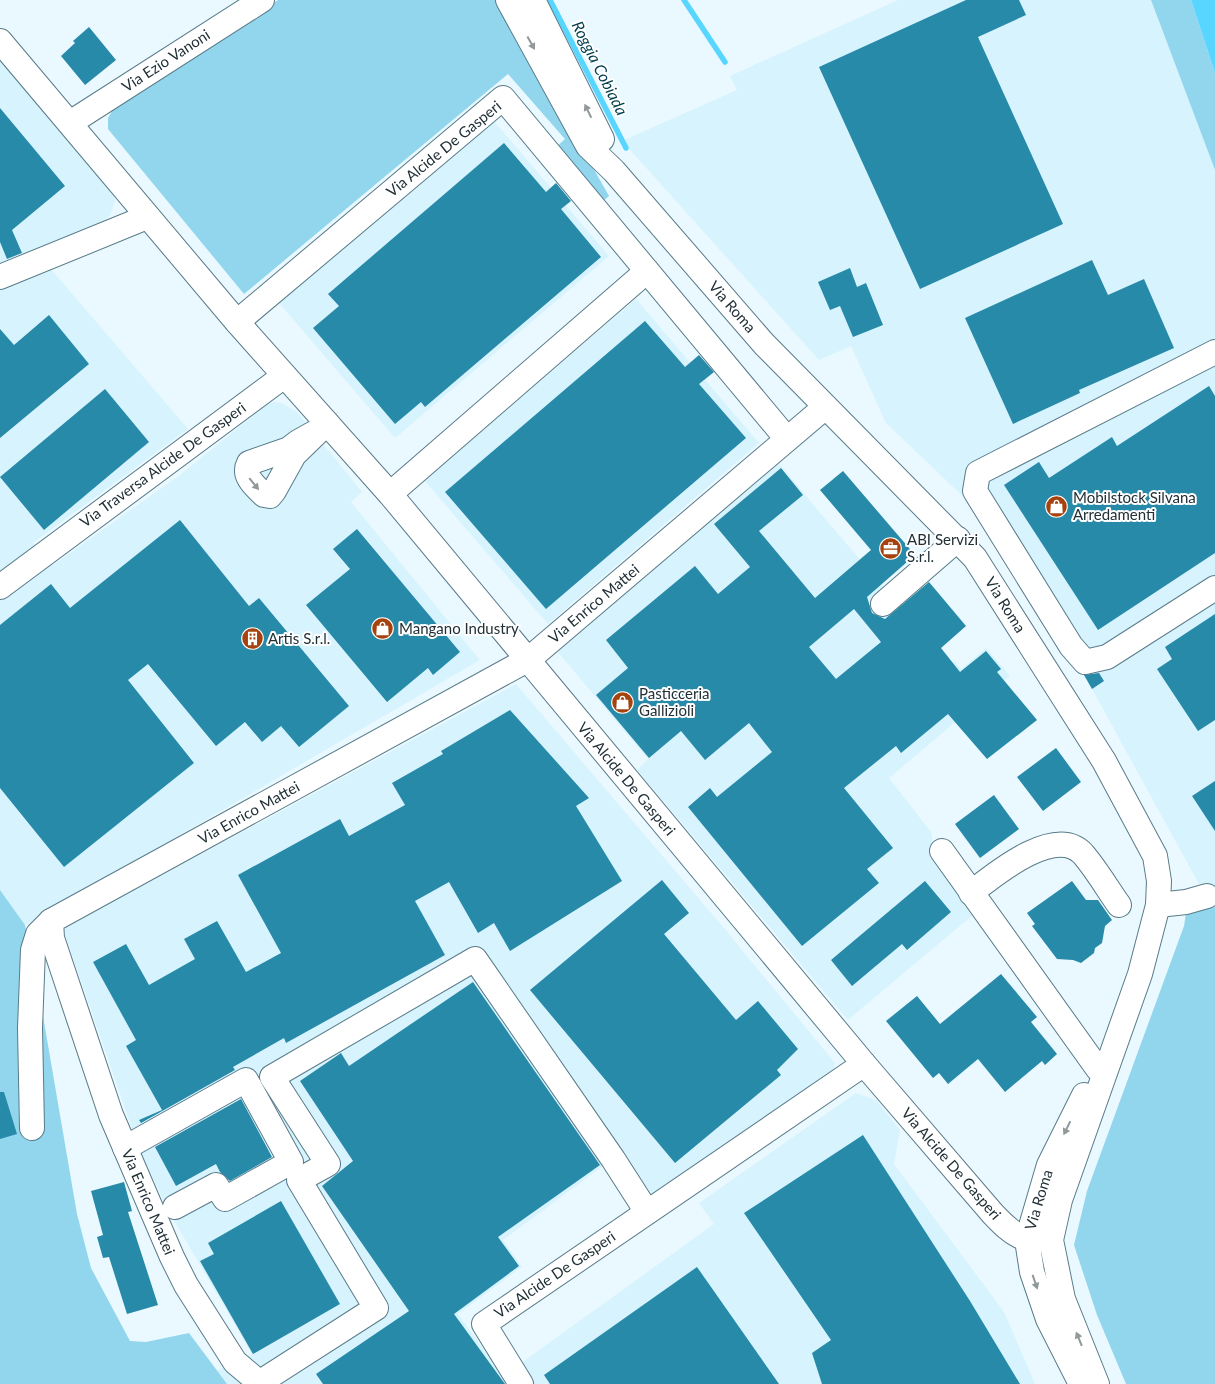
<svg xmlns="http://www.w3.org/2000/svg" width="1215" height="1384" font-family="Lato,sans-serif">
	<rect width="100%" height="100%" fill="#eaf9ff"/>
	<g fill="#d7f3fe">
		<path d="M898,0H1151L1215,170V908L1208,900L1204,883L1199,884L1092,689L993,525L886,423L851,346L819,360L622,141L737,90L730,76Z"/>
		<path d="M0,51L112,190L115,201L110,215L101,225L24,258L20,249L6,256L9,264L0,268Z"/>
		<path d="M493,120L609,256L395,438L279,303Z"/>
		<path d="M50,268L188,429L33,543L53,565L180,475L266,405L274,402L282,403L297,412L362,492L351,502L480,660L25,925L0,890V288Z"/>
		<path d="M636,299L759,443L548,624L424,480Z"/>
		<path d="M778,463L889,594L879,604L938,674L954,661L961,669L986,648L1010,676L889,778L931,832L935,854L975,913L848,1020L637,770L648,759L557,651Z"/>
		<path d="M516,684L724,928L835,1063L831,1077L655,1199L622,1152L503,1240L522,1267L458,1314L503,1376L714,1224L699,1203L856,1093L876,1100L900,1130L894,1164L1004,1312L1035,1384H227L216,1371L252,1354L169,1212L139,1149L63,929Z"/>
	</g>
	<g fill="#92d6ee">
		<path d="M278,0H498L609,196L600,204L554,149L565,139L508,74L244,294L108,129V118L116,104Z"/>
		<path d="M1151,0H1191L1215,73V170Z"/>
		<path d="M0,890L25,925L37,981L77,1214L91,1268L130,1341L146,1342L189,1333L227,1384H0Z"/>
		<path d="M1208,900L1215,908V1384H1126L1097,1315L1074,1245L1087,1191L1184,926L1187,907Z"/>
	</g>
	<path fill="#58d6ff" d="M1191,0H1215V73Z"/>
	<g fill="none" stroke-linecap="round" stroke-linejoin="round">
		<g stroke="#58d6ff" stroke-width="5.5">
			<path d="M550,0L626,148"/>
			<path d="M684,0L725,62"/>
		</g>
	</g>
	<g fill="#268aa8" fill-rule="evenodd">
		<path d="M966,0H1019L1026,15L978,37L1063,224L920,289L819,67Z"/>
		<path d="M89,27L116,60L85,85L61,56L75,43L73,41Z"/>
		<path d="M0,108L65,186L12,230L22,253L7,259L0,242Z"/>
		<path d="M504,143L546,192L556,183L571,201L561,209L601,257L425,407L421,402L395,424L313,328L339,306L328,294Z"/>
		<path d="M1092,260L1108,295L1144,279L1174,348L1079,390L1080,393L1013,424L965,318Z"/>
		<path d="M850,268L857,287L866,283L883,325L853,337L840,306L830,310L818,282Z"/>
		<path d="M49,315L89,364L0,438V329L14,345Z"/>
		<path d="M645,321L685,367L699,355L714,372L699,384L746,438L546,609L445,492Z"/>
		<path d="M1209,386L1215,396V553L1098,630L1004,485L1039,462L1049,478L1112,437L1117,446Z"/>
		<path d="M105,389L149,442L44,530L0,477Z"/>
		<path d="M781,468L803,495L759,531L815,598L871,550L820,490L843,471L915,555L867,597L872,613L885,619L929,582L966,626L941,648L960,672L986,651L1001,669L997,672L1037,720L987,759L948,714L901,753L896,746L844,788L893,848L867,869L879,883L802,946L688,807L710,788L717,797L772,752L749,723L705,760L681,731L649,758L596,695L628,668L606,640L695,566L718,594L750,567L714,524ZM854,609L881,642L836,679L809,647Z"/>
		<path d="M180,520L249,606L259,598L349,706L299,747L281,726L262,742L245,722L216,746L148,664L128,680L194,763L64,867L0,788V625L51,584L70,608Z"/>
		<path d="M357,529L460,652L433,675L428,668L387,702L306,605L350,569L333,549Z"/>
		<path d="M1215,614V720L1198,731L1157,669L1172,659L1165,647Z"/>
		<path d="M1099,673L1104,681L1092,689L1084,675Z"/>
		<path d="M510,710L589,798L576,806L622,881L510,951L494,923L478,933L449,882L415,901L445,955L286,1043L284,1038L233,1067L235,1070L141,1123L139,1120L162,1110L126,1046L136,1040L93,962L126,944L149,985L195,959L184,939L217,921L246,972L281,953L238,875L340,819L349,836L405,805L392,783L443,754L441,751Z"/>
		<path d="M1056,748L1081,782L1043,811L1017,777Z"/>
		<path d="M1215,781V831L1192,796Z"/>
		<path d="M994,795L1019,829L980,858L955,824Z"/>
		<path d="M662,880L689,913L664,934L736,1020L758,1001L798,1049L777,1070L781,1075L675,1163L530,990Z"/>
		<path d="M925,881L951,912L907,950L902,944L852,986L831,960Z"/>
		<path d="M1072,881L1086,900H1098L1112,920L1105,926L1102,943L1095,948L1094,953L1081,963L1073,960L1057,959L1032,926L1035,924L1027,913Z"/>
		<path d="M1001,974L1037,1017L1031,1022L1057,1054L1045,1065L1042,1061L1005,1092L978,1059L948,1084L939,1073L933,1078L886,1021L917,996L940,1024Z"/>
		<path d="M473,982L600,1165L498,1237L519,1266L454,1314L505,1384H323L316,1374L409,1311L322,1186L353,1161L300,1081L341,1053L349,1066Z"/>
		<path d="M0,1092H4L17,1134L0,1139Z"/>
		<path d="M241,1099L272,1157L230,1181L220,1172L216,1164L176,1186L155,1147Z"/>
		<path d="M863,1135L970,1301L1020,1384H822L812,1353L831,1340L744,1213Z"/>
		<path d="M124,1182L132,1211L128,1212L158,1305L127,1314L109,1257L103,1258L97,1237L103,1235L91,1191Z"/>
		<path d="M281,1201L340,1304L253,1354L200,1261L214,1254L208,1243Z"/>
		<path d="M697,1267L779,1384H550L544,1375Z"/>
	</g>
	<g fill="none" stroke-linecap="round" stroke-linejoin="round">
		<defs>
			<g id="minor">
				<path d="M508,0L588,146L614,171L764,344L975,558L1104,761L1155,856L1159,881L1158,905L1140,974L1060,1200L1051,1240L1063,1299L1097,1384"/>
				<path d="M533,0L602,139"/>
				<path d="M0,41L237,322L390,494L864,1064L993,1214C1015,1237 1020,1240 1051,1240"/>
				<path d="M70,123L262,0"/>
				<path d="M0,277L147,217"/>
				<path d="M237,322L503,98L787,439"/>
				<path d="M1215,352L978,473L975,491L1071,646L1085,662L1107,657L1215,588"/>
				<path d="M314,433L298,442L289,449L249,463C242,476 255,486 264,495L270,496L274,491L294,455L327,423"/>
				<path d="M390,494L647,271"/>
				<path d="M0,587L284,376"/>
				<path d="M883,604L958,539"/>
				<path d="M942,851L1098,1069"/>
				<path d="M971,893C994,875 1055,824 1083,854C1096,869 1107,888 1119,905"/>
				<path d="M1158,905L1186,902L1207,896"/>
				<path d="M32,1128L30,1028L33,950L38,934L51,921"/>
				<path d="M125,1148L246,1080L291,1162L225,1199L216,1185L175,1207"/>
				<path d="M259,1383L376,1308L299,1180L328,1164L272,1077L475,959L613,1159L647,1212"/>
				<path d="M261,1384L235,1362L186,1285L172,1257L111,1115L52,938L51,921L529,659L824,408"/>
				<path d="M521,1384L484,1324L864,1064"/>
				<path d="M1081,1384L1048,1319L1032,1272L1027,1240L1049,1165L1084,1095"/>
			</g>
		</defs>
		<use href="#minor" stroke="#587b88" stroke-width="26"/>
		<use href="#minor" stroke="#fff" stroke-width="24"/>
	</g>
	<defs><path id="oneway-solid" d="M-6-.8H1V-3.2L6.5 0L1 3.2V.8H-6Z" transform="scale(1.25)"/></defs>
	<g fill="#90989a">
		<use href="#oneway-solid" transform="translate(531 43) rotate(61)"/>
		<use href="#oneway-solid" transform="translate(588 111) rotate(-116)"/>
		<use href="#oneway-solid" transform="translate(254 484) rotate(51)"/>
		<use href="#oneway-solid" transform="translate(1067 1128) rotate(116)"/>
		<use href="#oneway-solid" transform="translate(1035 1282) rotate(71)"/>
		<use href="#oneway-solid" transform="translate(1079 1339) rotate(-112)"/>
	</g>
	<defs>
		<symbol id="shop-disc" viewBox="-11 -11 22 22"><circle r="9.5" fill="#a5420d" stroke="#fff"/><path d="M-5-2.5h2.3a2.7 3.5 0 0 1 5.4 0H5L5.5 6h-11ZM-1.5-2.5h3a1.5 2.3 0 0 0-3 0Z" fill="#fff"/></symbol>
		<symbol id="office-disc" viewBox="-11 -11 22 22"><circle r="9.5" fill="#a5420d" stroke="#fff"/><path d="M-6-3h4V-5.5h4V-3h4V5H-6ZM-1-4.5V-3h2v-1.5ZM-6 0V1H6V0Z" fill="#fff"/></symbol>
		<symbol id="building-disc" viewBox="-11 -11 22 22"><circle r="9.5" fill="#a5420d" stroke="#fff"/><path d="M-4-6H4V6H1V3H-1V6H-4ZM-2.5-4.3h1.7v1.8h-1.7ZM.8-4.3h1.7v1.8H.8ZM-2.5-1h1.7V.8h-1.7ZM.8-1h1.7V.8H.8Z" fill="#fff"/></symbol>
	</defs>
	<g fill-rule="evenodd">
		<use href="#shop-disc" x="1044" y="494" width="25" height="25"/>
		<use href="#office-disc" x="878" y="536" width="25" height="25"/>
		<use href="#shop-disc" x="370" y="616" width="25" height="25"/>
		<use href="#building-disc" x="240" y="626" width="25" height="25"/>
		<use href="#shop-disc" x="610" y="690" width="25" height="25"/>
	</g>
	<g text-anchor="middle" stroke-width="4" stroke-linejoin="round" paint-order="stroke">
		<g font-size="15" fill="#213036" stroke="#fff">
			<text transform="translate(166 61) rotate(-33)" y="5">Via Ezio Vanoni</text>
			<text transform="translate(444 149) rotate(-39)" y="5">Via Alcide De Gasperi</text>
			<text transform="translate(732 307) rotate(49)" y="5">Via Roma</text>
			<text transform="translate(163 465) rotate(-36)" y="5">Via Traversa Alcide De Gasperi</text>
			<text transform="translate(594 604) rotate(-40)" y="5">Via Enrico Mattei</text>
			<text transform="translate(1005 605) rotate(58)" y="5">Via Roma</text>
			<text transform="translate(626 779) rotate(50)" y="5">Via Alcide De Gasperi</text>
			<text transform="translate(249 813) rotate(-29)" y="5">Via Enrico Mattei</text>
			<text transform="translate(951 1164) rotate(49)" y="5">Via Alcide De Gasperi</text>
			<text transform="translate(1039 1200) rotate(-73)" y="5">Via Roma</text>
			<text transform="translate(148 1202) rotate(67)" y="5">Via Enrico Mattei</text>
			<text transform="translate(555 1275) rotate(-34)" y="5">Via Alcide De Gasperi</text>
		</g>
		<g font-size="15" fill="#213036" stroke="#fff" text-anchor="start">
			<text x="1073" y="503">Mobilstock Silvana<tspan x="1073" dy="17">Arredamenti</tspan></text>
			<text x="907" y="545">ABI Servizi<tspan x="907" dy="17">S.r.l.</tspan></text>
			<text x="399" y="634">Mangano Industry</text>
			<text x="268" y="644">Artis S.r.l.</text>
			<text x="639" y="699">Pasticceria<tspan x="639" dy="17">Gallizioli</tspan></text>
		</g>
		<g font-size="16" font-style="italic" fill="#023e4e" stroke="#fff">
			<text transform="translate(600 68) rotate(63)" y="6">Roggia Cobiada</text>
		</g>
	</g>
</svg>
